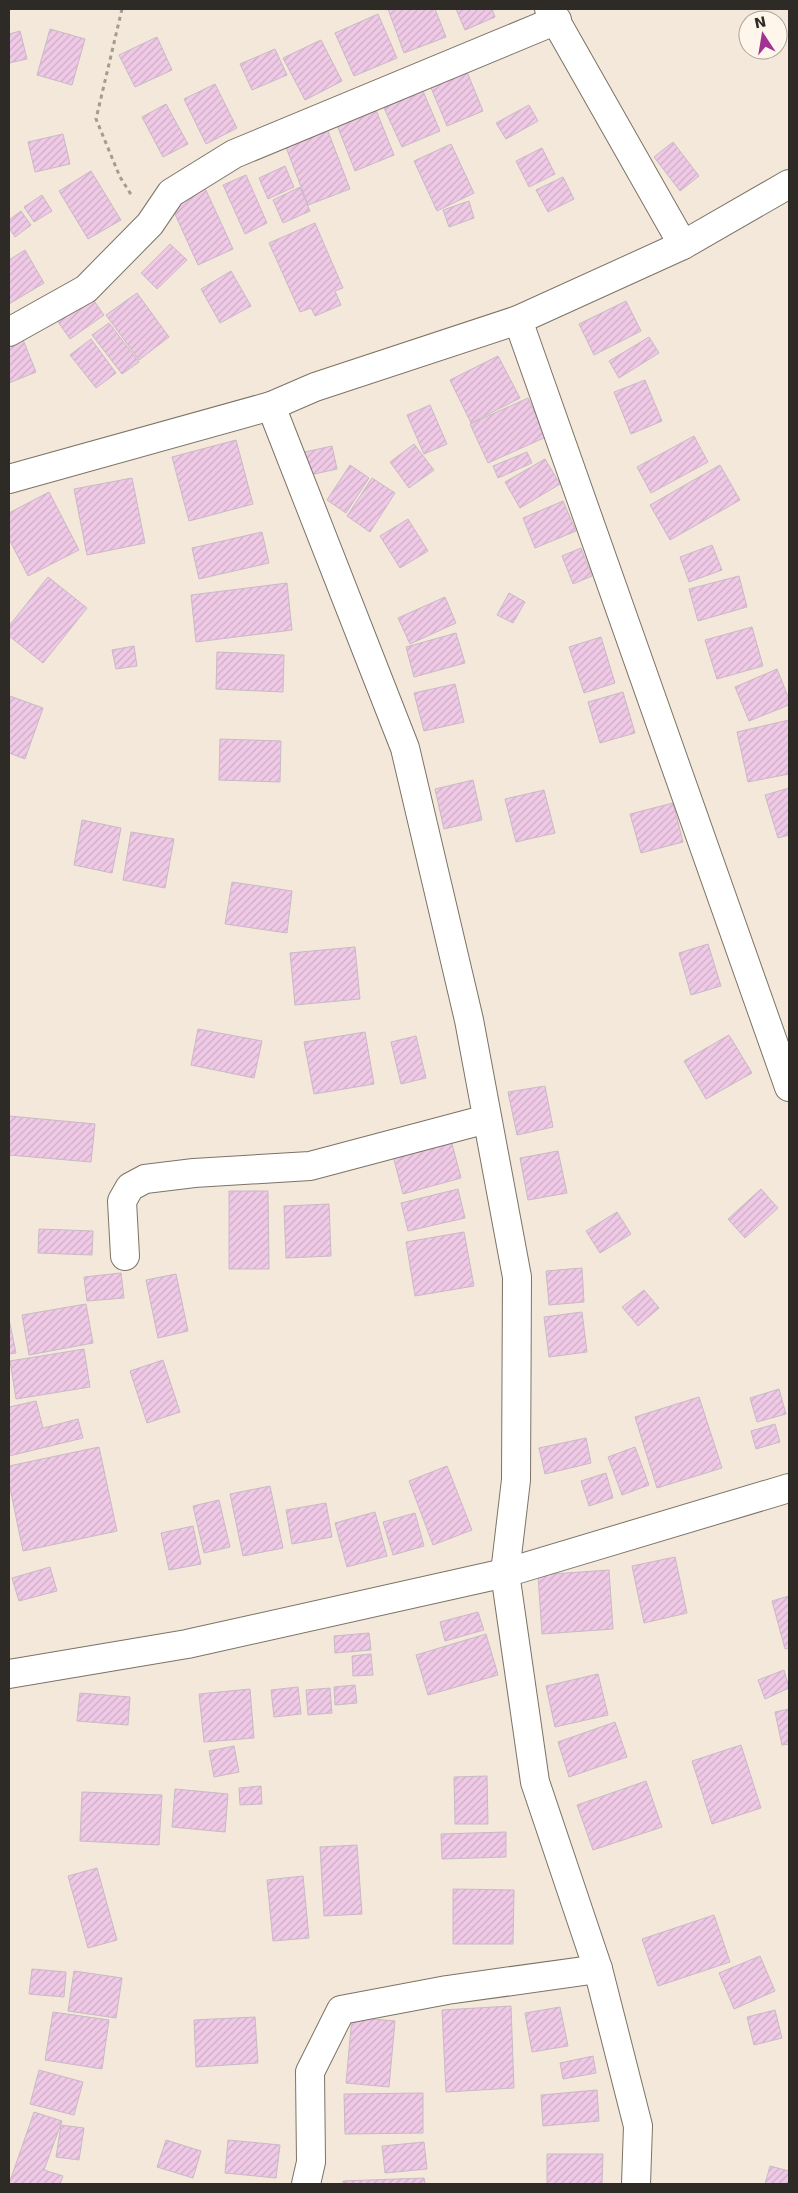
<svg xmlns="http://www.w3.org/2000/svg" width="798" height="2193" font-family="'DejaVu Sans',sans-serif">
	<defs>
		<pattern id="building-hatch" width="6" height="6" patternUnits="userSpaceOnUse" patternTransform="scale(1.25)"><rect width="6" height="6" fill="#efc9e6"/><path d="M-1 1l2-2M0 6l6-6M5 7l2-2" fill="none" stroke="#cdadc5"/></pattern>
	</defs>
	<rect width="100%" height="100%" fill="#f3e8da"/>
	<g fill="url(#building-hatch)" stroke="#c9bac5">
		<path d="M388,9H435L446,37L404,53Z"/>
		<path d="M456,9H492L495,17L465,30Z"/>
		<path d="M378,14L397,58L354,76L335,33Z"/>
		<path d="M50,29L85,39L72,85L37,75Z"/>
		<path d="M20,31L27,59L9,63V34Z"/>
		<path d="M157,37L172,70L135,87L119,55Z"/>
		<path d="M321,40L342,81L305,100L283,58Z"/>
		<path d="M275,49L287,75L252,90L240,64Z"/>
		<path d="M465,67L483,111L447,126L429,83Z"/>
		<path d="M215,84L237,128L206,144L184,99Z"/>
		<path d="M423,91L440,131L402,147L384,108Z"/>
		<path d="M166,104L188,144L163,157L142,117Z"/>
		<path d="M374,105L394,155L355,171L335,120Z"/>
		<path d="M529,105L538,121L506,139L496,123Z"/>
		<path d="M326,126L350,189L308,205L284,142Z"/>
		<path d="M63,134L70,164L35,172L28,142Z"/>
		<path d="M673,142L699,176L680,191L654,157Z"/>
		<path d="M451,144L474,193L437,211L414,161Z"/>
		<path d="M542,148L555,174L529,187L516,161Z"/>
		<path d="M285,166L294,187L268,199L259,178Z"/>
		<path d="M91,171L121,220L88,239L59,191Z"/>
		<path d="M246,175L267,223L245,234L223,185Z"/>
		<path d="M563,177L574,199L548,212L536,190Z"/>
		<path d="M300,187L310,211L283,223L273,200Z"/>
		<path d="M205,188L233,249L198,265L170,203Z"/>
		<path d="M42,195L52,211L34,222L24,207Z"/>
		<path d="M469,201L474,218L449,227L443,210Z"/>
		<path d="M21,211L31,225L15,237L9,228V220Z"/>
		<path d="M315,223L343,288L335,291L341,305L315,316L311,308L300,312L269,243Z"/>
		<path d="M170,244L187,260L157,289L141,273Z"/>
		<path d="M25,250L44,283L9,304V260Z"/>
		<path d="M231,271L251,306L220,323L201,289Z"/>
		<path d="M137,293L169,337L139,360L106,315Z"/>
		<path d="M90,295L104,315L70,339L56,319Z"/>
		<path d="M626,301L641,331L594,355L579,324Z"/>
		<path d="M109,323L139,362L122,374L92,335Z"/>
		<path d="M22,337L36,372L9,383V342Z"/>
		<path d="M649,337L659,353L619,378L609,361Z"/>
		<path d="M91,339L116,373L96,388L70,355Z"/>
		<path d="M498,356L520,398L471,423L450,380Z"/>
		<path d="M645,380L662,421L631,434L614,392Z"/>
		<path d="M528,398L546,437L488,463L470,424Z"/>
		<path d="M430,405L447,444L424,454L407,415Z"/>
		<path d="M694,436L708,462L651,493L637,467Z"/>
		<path d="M236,440L253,504L189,521L172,457Z"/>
		<path d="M414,444L434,470L409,488L390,462Z"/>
		<path d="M332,446L337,469L310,475L305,452Z"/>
		<path d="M527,452L532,463L498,478L493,466Z"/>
		<path d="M545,459L560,484L520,508L505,482Z"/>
		<path d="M350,465L369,478L346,513L327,500Z"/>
		<path d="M720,465L740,500L670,540L650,505Z"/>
		<path d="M132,478L145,543L87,555L74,489Z"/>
		<path d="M372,478L395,493L370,532L347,516Z"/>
		<path d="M49,492L79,550L28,576L9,539V513Z"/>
		<path d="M563,501L576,531L535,548L523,518Z"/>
		<path d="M408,519L428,551L400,568L380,536Z"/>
		<path d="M262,532L269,563L199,579L192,548Z"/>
		<path d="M712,545L722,570L689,582L680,557Z"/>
		<path d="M581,548L592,576L573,584L562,556Z"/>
		<path d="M739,576L747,607L698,621L689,589Z"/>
		<path d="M48,577L87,608L43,663L9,636V626Z"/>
		<path d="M287,583L292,630L196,642L191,595Z"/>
		<path d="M509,593L525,602L513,623L497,615Z"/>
		<path d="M445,597L456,623L410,644L398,618Z"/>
		<path d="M752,627L763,666L717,679L705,640Z"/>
		<path d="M456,633L465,663L414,677L406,647Z"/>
		<path d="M601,637L615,683L584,693L569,647Z"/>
		<path d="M134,646L137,666L116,669L112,650Z"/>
		<path d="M217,652L284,655L283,692L216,689Z"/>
		<path d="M777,669L789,699V705L749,721L735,687Z"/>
		<path d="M455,684L464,722L424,731L414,693Z"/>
		<path d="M623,692L635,733L600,743L588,702Z"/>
		<path d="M10,696L43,708L25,759L9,753Z"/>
		<path d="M789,720V774L748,782L737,732Z"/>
		<path d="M220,739L281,741L280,782L219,780Z"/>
		<path d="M473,780L482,820L444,829L435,789Z"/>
		<path d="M789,788V835L778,838L765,795Z"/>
		<path d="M544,790L555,833L516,842L505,799Z"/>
		<path d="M673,803L683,842L641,853L630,814Z"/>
		<path d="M82,820L121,828L112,873L74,865Z"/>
		<path d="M131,832L174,839L165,888L123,880Z"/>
		<path d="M232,882L292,891L287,933L225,924Z"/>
		<path d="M708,944L721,986L691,995L679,953Z"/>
		<path d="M355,947L360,999L295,1005L290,953Z"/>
		<path d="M198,1029L262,1041L254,1078L191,1065Z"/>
		<path d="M365,1032L374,1084L314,1094L304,1042Z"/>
		<path d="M729,1035L752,1073L706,1099L684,1061Z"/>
		<path d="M416,1036L426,1078L401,1084L391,1042Z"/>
		<path d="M545,1086L553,1127L517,1135L508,1092Z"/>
		<path d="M9,1116L95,1124L91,1162L9,1155Z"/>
		<path d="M451,1140L461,1178L403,1194L393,1156Z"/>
		<path d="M558,1151L567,1193L528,1200L520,1158Z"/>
		<path d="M458,1189L465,1218L408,1231L401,1203Z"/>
		<path d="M761,1189L778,1208L745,1238L728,1219Z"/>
		<path d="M229,1191H268L269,1269H229Z"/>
		<path d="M329,1204L331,1256L286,1258L284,1206Z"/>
		<path d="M617,1212L631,1234L600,1253L586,1231Z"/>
		<path d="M39,1229L93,1231L92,1255L38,1253Z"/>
		<path d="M464,1232L474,1286L415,1296L406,1242Z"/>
		<path d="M582,1268L584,1302L549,1305L546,1271Z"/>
		<path d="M121,1273L124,1298L87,1301L84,1277Z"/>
		<path d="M176,1274L188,1331L158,1338L146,1280Z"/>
		<path d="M644,1290L659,1308L638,1326L622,1307Z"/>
		<path d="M86,1304L93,1343L29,1355L22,1315Z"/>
		<path d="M582,1312L587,1352L549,1357L544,1317Z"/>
		<path d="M9,1319L16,1353L9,1354Z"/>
		<path d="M84,1349L90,1387L16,1399L10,1361Z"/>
		<path d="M163,1360L180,1412L147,1423L130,1371Z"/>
		<path d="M779,1389L786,1414L757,1422L750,1398Z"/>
		<path d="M699,1397L722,1468L657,1488L635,1417Z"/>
		<path d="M36,1401L43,1428L78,1419L83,1438L9,1456V1407Z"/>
		<path d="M775,1424L780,1442L756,1449L751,1431Z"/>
		<path d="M586,1438L591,1463L545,1474L539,1448Z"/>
		<path d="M99,1447L117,1531L23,1551L9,1483V1466Z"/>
		<path d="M635,1447L649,1485L622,1495L608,1457Z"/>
		<path d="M447,1466L472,1530L433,1545L409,1481Z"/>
		<path d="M606,1473L613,1498L589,1506L581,1481Z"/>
		<path d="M270,1486L283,1548L243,1556L230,1494Z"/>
		<path d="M219,1500L230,1547L204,1553L193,1506Z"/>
		<path d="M326,1503L332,1537L292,1544L286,1510Z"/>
		<path d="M375,1512L387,1556L347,1567L335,1523Z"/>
		<path d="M415,1513L424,1546L393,1555L383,1522Z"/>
		<path d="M193,1526L201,1564L169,1570L161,1533Z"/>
		<path d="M675,1557L687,1613L644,1623L632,1566Z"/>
		<path d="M50,1567L57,1591L19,1601L12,1578Z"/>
		<path d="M609,1570L613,1629L542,1634L538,1575Z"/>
		<path d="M789,1596V1648L785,1649L772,1601Z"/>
		<path d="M478,1612L484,1630L445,1641L440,1622Z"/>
		<path d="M369,1633L371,1650L335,1653L334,1636Z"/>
		<path d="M486,1634L498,1675L428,1695L416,1655Z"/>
		<path d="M371,1654L373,1675L353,1676L352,1656Z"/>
		<path d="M784,1670L789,1688L765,1699L758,1680Z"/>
		<path d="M598,1674L608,1715L555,1727L546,1686Z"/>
		<path d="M355,1685L357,1703L335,1705L334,1687Z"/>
		<path d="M298,1687L301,1714L274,1717L271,1690Z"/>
		<path d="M330,1688L332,1713L308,1715L306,1690Z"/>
		<path d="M250,1689L254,1738L204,1742L199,1694Z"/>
		<path d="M80,1693L130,1697L128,1725L77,1721Z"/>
		<path d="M789,1709V1744L782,1745L775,1712Z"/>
		<path d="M615,1722L627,1757L569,1777L558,1742Z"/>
		<path d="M741,1745L761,1808L712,1824L692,1761Z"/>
		<path d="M234,1746L239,1772L214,1777L209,1751Z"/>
		<path d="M487,1776L488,1824H455L454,1777Z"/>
		<path d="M646,1781L662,1827L593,1850L577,1805Z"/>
		<path d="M261,1786L262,1804L240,1805L239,1788Z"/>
		<path d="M175,1789L228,1794L225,1832L172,1827Z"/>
		<path d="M82,1792L162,1795L159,1845L80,1841Z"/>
		<path d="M506,1832V1857L442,1859L441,1834Z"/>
		<path d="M357,1845L362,1914L324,1916L320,1847Z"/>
		<path d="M97,1868L117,1940L88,1948L68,1876Z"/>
		<path d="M303,1876L309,1938L273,1941L267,1880Z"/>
		<path d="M453,1889L514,1890L513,1944H453Z"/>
		<path d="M714,1915L730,1962L658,1986L642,1939Z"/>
		<path d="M760,1956L775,1991L734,2009L719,1973Z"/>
		<path d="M32,1969L66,1972L64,1997L29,1994Z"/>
		<path d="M74,1971L122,1978L116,2018L68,2011Z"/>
		<path d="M511,2006L514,2088L446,2092L442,2010Z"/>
		<path d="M560,2007L568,2046L532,2052L525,2013Z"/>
		<path d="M775,2010L782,2038L754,2045L747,2017Z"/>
		<path d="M53,2012L109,2020L102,2069L45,2060Z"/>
		<path d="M255,2017L258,2063L196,2067L194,2020Z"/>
		<path d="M352,2017L395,2021L389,2087L346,2083Z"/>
		<path d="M593,2056L596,2073L563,2079L560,2063Z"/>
		<path d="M39,2070L83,2082L74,2115L30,2104Z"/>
		<path d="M597,2090L599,2121L543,2126L541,2095Z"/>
		<path d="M423,2093V2133L345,2134L344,2094Z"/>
		<path d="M34,2112L62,2121L44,2170L63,2176L60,2184H9Z"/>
		<path d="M61,2125L84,2128L79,2160L56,2157Z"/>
		<path d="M166,2140L201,2151L193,2178L157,2167Z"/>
		<path d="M228,2140L280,2145L276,2178L225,2173Z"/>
		<path d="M424,2142L427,2169L385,2173L382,2146Z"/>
		<path d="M547,2154H603L602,2184H547Z"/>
		<path d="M770,2166L789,2171V2184H765Z"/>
		<path d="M424,2178L425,2184H343V2181Z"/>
	</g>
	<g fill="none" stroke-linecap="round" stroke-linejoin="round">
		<defs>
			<g id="minor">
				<path d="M549,9L683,245"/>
				<path d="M518,320L789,1087"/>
				<path d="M9,332L86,289L150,224L171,193L234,154L557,20"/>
				<path d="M271,406L405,748L469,1020L517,1277L516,1480L505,1573L535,1782L598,1969L638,2126L636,2184"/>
				<path d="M9,479L271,406L315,387L518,320L683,245L789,184"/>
				<path d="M125,1256L122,1201L130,1187L145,1179L194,1173L310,1166L487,1119"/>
				<path d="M9,1674L187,1644L505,1573L789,1488"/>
				<path d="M306,2184L311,2162L310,2072L341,2010L447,1990L598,1969"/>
			</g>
		</defs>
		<use href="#minor" stroke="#7c7366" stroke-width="30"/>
		<path stroke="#a49c92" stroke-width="3" stroke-dasharray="4 4" stroke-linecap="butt" d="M122,9L96,119L120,177L132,196"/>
		<use href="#minor" stroke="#fff" stroke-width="28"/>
	</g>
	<rect width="798" height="2193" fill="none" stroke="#2e2a25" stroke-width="20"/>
	<g transform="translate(763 35) rotate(348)"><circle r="24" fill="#fff6eb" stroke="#aba49c"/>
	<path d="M0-4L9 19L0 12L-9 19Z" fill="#a13493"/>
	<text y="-8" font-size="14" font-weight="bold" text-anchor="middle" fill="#2e2a25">N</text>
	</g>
</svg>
